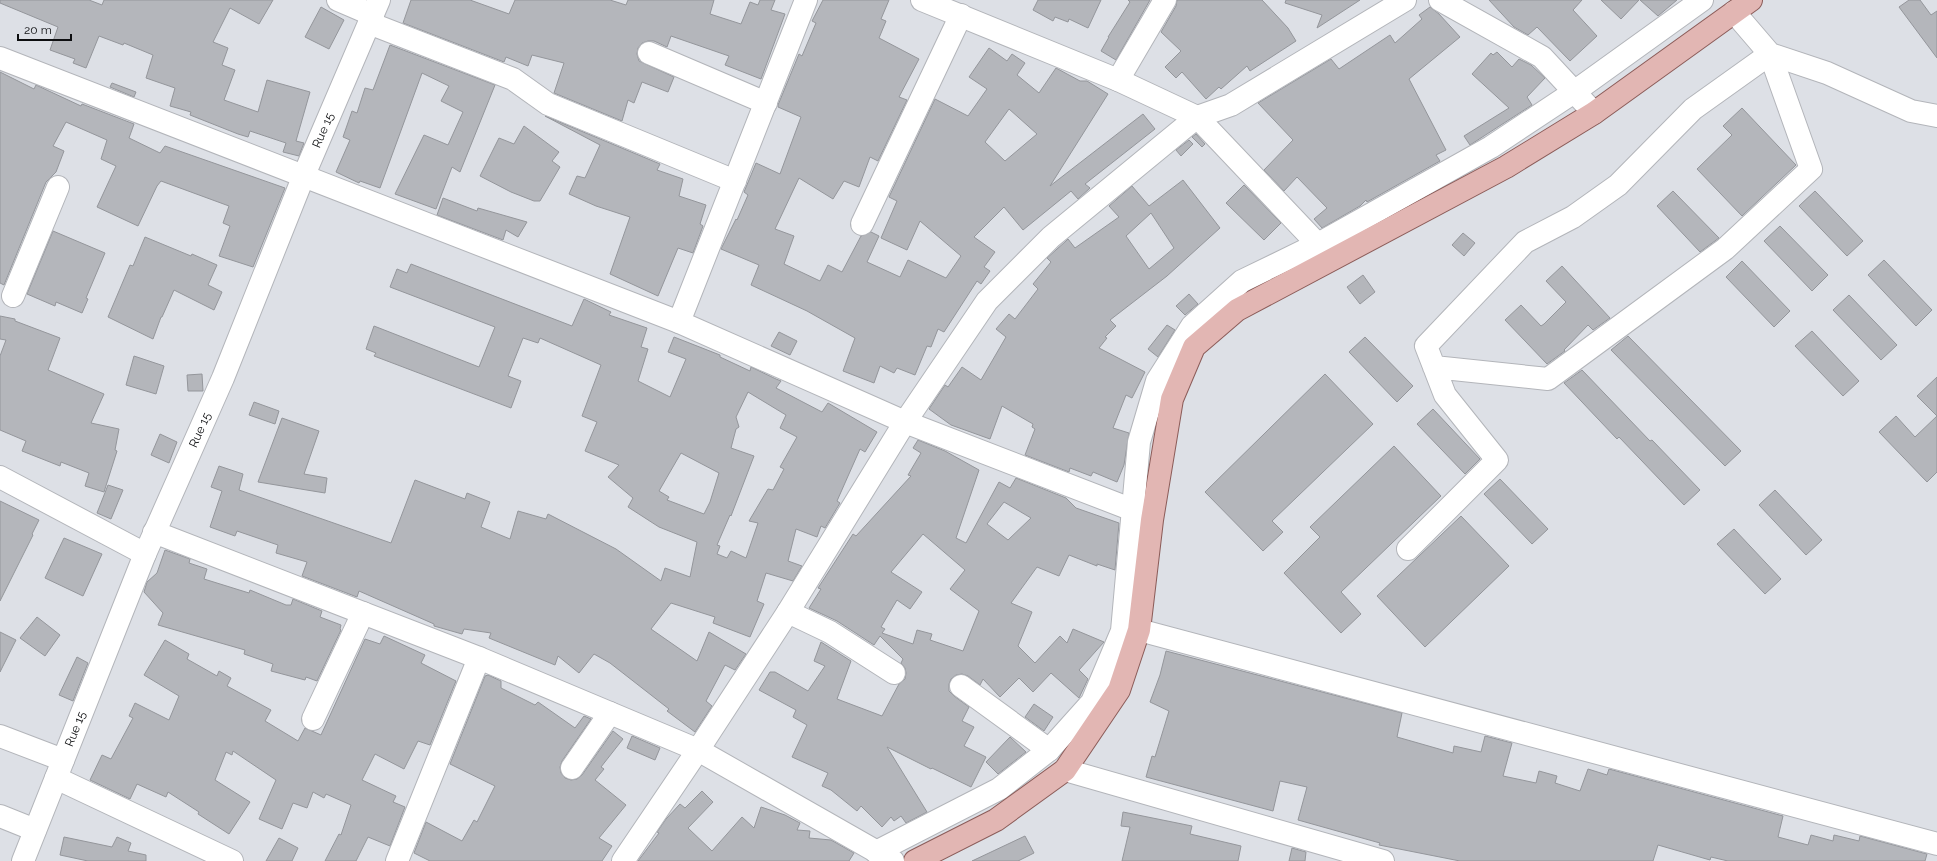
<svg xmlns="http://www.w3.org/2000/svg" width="1937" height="861" font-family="Raleway,sans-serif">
	<rect width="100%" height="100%" fill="#dde0e6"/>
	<g fill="#b4b6bb" stroke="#94969b" fill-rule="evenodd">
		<path d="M0,0H89L102,5L104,0H273L259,24L230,8L213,42L228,48L222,65L235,70L224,100L258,112L267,80L310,92L296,141L304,143L299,156L283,152L286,143L250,131L248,137L238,134L190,115L191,112L170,106L175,88L146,78L153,55L124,43L123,45L99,36L86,68L73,63L75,59L50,50L58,27L0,3Z"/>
		<path d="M411,0H470L509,14L515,0H610L626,5L628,0H714L710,14L741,24L750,2L758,5L760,0H775L771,10L785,14L761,79L725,65L729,56L671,36L667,47L654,41H648L642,43L638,48L637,54L639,61L674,77L668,92L642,82L634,103L628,100L622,121L554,93L564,63L532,55L528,66L506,57L504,62L403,23Z"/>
		<path d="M823,0H889L881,19L886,21L879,38L919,59L899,97L907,100L878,161L870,157L859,187L844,181L833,199L799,178L775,229L794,236L784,264L820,281L828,265L842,272L861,236L871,232L879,236L867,262L900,277L908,260L946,278L961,256L920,221L907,250L881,238L897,201L889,197L935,99L968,116L987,89L969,77L989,48L1007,61L1012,54L1025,63L1017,75L1039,93L1056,68L1080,81H1087L1108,94L1050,186L1143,114L1155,129L1085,184L1090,188L1078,199L1071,191L1023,230L1004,207L974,237L995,252L984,267L990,271L981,284L977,281L944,332L938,329L931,347L927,346L915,375L897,368L894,373L880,366L874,383L843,371L855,338L807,311L751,285L759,265L721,249L736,219L737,220L748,195L744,192L756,163L780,174L801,117L778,107V105L799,54L802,56L816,23L812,21ZM1009,109L1037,134L1005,161L985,142Z"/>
		<path d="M1038,0H1101L1088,28L1069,19L1068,22L1055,17L1053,21L1033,10Z"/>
		<path d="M1128,0H1150L1116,60L1101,51L1109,37H1108L1130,2Z"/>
		<path d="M1177,0H1262L1288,28L1296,41L1250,71L1247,66L1221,89L1219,87L1206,99L1182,72L1176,78L1165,67L1181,51L1161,32L1176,6Z"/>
		<path d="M1286,0H1360L1317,28L1322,15L1285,3Z"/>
		<path d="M1489,0H1582L1573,10L1597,36L1570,61L1537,27L1528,35L1514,27Z"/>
		<path d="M1601,0H1639L1621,19Z"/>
		<path d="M1640,0H1677L1658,16Z"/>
		<path d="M1909,0H1920L1931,15L1937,11V58L1899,7Z"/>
		<path d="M321,7L344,20L329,49L305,37Z"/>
		<path d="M1430,7L1439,14L1460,37L1409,79L1446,150L1436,155L1440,161L1367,202L1366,200L1360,206L1322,228L1314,219L1327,208L1297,177L1284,191L1264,170L1293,140L1258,103L1331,59L1339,69L1390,35L1395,43L1422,19L1419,15Z"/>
		<path d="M390,45L495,85L460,172L452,167L436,209L395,194L424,135L448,145L463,112L441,101L449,86L422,73L380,188L360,181L359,183L336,172L350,140L343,137L352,111L357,113L365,88L373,90Z"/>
		<path d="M1497,52L1512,67L1519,59L1531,65L1545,78L1527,97L1532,105L1470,145L1464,136L1509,108L1472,74L1491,53L1493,55Z"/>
		<path d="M0,72L34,89L36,85L81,106L82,104L134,124L129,138L160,153L165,146L285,188L253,267L219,256L230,226L223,223L229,206L161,181L157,186L138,226L97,207L116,166L101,159L107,140L66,122L53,146L64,151L56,172L46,182L4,285L0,283Z"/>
		<path d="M112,83L136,92L134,97L110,87Z"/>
		<path d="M1742,108L1796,165L1742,216L1697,169L1732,135L1723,126Z"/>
		<path d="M545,116L660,164L657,170L683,179L679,196L706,205L700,224L703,226L693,253L678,248L658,296L610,274L630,217L596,206L569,194L577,176L585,178L600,145Z"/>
		<path d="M524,126L559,152L552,161L560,167L540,201H534L511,192L480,176L499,138L514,144Z"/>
		<path d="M1196,134L1205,144L1202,147L1192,137Z"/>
		<path d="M1189,140L1193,144L1181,156L1176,150Z"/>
		<path d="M1183,180L1220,228L1167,276L1110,320L1116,326L1105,337L1107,338L1099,348L1145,372L1132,398L1126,395L1113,428L1129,433L1124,465L1117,482L1093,472L1091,476L1070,468L1069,472L1025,455L1035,429L1032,427L1033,424L1002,406L990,439L951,425L929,409L945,385L948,387L962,367L981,380L1006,337L996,329L1009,314L1015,319L1038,289L1033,284L1051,262L1047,258L1066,241L1068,239L1075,248L1119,217L1109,206L1132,186L1149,206ZM1151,213L1174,248L1149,269L1126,236Z"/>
		<path d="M1244,185L1281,223L1264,240L1226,203Z"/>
		<path d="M1673,191L1719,238L1700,252L1657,206Z"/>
		<path d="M1815,191L1863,241L1847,256L1799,206Z"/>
		<path d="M443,198L477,211L478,208L527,222L518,237L506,230L503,240L437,215Z"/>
		<path d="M1780,226L1828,275L1812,291L1764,241Z"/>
		<path d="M53,231L105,253L86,298L88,299L82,313L56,302L55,306L27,294Z"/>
		<path d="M1463,233L1475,243L1464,256L1452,245Z"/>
		<path d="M145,237L191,256L192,254L217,265L208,285L222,292L214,310L174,290L162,317H161L153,339L108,317L130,265L133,266Z"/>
		<path d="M1884,260L1932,310L1916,326L1868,275Z"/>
		<path d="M1742,261L1790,311L1774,327L1726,277Z"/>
		<path d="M411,264L572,326L584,299L611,312L609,315L647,328L641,347L648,349L638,381L670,397L686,359L668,352L674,337L720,355V357L750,371L751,367L776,379L781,381L776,388L822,412L828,403L877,432L865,452L860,449L837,501L840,503L825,528L821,526L817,537L796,529L788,561L802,566L793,581L766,573L757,601L764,604L750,637L713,623L715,617L671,603L651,629L697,661L709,632L746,654L735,670L725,665L706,701L712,706L695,732L667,711L669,709L610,663L594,654L579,673L558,656L555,665L489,638L491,633L464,629L462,634L434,626V624L359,591L357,597L302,576L307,562L276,553L278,545L237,531L235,536L210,527L222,491L211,487L219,466L243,474L239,490L391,543L415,480L465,499L467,493L490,502L481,527L510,539L518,511L546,519L548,514L616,549L661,581L665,568L690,577L697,542L659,527L628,507L633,498L608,477L619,465L585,451L597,422L582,416L601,365L540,338L538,343L523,338L508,376L521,381L511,408L374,356L376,353L366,349L374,326L479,367L495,327L390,287L397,269L407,273ZM748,392L786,415L780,428L797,437L780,467L784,469L773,490L768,489L749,521L758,523L746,558L731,551L727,558L717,554L720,546L717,545L730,515L731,516L754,456L731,448L736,429L739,427L736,417ZM681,453L719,473L710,502L704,514L667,500L669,497L659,491Z"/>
		<path d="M1562,266L1610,318L1593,330L1588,325L1564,350L1565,351L1547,364L1505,320L1521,305L1541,326L1544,324L1566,302L1546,281Z"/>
		<path d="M1363,275L1375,292L1360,304L1347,287Z"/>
		<path d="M1189,294L1198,304L1185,315L1176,306Z"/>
		<path d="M1849,295L1897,345L1881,360L1833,310Z"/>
		<path d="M0,316L15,319V321L60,338L48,370L104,394L91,423L119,429L115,450L117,451L104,492L85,486L89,473L61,462L60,466L22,451L26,441L0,430V356L6,340L0,339Z"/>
		<path d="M1167,325L1175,330L1158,357L1148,349Z"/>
		<path d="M1812,331L1859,381L1843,396L1795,346Z"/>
		<path d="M779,332L797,341L790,355L771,346Z"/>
		<path d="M1628,336L1741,451L1725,466L1611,350Z"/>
		<path d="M1365,337L1413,386L1397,402L1349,352Z"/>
		<path d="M134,356L164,366L156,394L126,385Z"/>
		<path d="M1582,370L1650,441L1652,440L1700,490L1684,505L1619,437L1617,439L1564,383Z"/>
		<path d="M202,374L203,391H188L187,375Z"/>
		<path d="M1325,374L1373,424L1272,521L1283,532L1263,551L1205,492Z"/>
		<path d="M1937,377V472L1927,482L1879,432L1896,416L1915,437L1937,416L1917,396Z"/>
		<path d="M254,402L279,411L275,424L249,415Z"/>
		<path d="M1433,409L1480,459L1465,474L1417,424Z"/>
		<path d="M282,418L319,431L304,474L327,478L325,493L258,482Z"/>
		<path d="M160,434L177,442L169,463L151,455Z"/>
		<path d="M918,440L945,451L979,470L956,538L966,543L999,482L1010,488L1016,478L1066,498L1076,508L1119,523L1115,570L1097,564V566L1069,555L1059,576L1037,567L1011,603L1032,612L1018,646L1035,663L1060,636L1067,643L1073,629L1104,642L1079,670L1088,679L1079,698L1051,673L1033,692L1019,678L1000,697L983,679L980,685L968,676L962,674L956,675L951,679L949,684V691L954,696L969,707L962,721L974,727L964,746L986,757L971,787L932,768L931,769L887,747L927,812L906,823L901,816L894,821L891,817L882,827L861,806L857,811L831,790L822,786L828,773L792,757L807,725L793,717L796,710L759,690L770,672H775L808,691L825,666L814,661L821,642L851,661L837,699L882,716L899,684L905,679L906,673L905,668L901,663L903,659L880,636L874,645L837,621L809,608L821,589L818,588L853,534L856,536L911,476L908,475L921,453L913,448ZM1004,502L1031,518L1008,540L987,524ZM923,534L965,570L950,589L979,611L963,651L930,640L932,634L917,630L913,644L882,633L885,629L881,627L897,600L910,609L922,592L891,572Z"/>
		<path d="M1394,446L1441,496L1341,592L1361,614L1341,633L1284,573L1320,537L1310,527Z"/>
		<path d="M1500,479L1548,529L1532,544L1484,494Z"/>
		<path d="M108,485L123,490L111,519L97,513Z"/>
		<path d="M1775,490L1822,540L1806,555L1759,505Z"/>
		<path d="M0,501L39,520L32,534L33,535L0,601Z"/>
		<path d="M1461,516L1509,566L1425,647L1377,596Z"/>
		<path d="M1734,529L1781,579L1765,594L1717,544Z"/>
		<path d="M64,538L102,554L83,596L45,578Z"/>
		<path d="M165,550L190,559L189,563L207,569L204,579L249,593L250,590L286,605H291L293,599L322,611L320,617L341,625L340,629L341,630L317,681L306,677L305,680L271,671L273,664L244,654L245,650L158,625L163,613L144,592L147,582L157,573Z"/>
		<path d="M37,617L60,635L45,656L20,638Z"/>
		<path d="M0,632L16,640L0,672Z"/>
		<path d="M384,636L425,655L421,663L456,681L430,745L418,741L404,769L375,754L362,780L396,796L393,802L405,807L390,846L368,837L356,861H325L339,834L341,835L351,805L326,794L324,798L313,792L307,808L293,803L282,829L259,819L276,780L233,751L232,755L226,752L215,780L250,802L229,834L198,814L199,812L168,792L166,797L137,784L130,799L90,780L102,755L111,759L133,718L129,716L135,703L169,720L179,696L144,675L165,640L189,654L187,659L217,676L219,671L231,678L227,686L271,710L265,721L298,741L305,728L321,735L365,639L380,644Z"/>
		<path d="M1166,651L1402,713L1397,737L1453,753L1454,746L1481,752L1485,736L1512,743L1503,776L1536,783L1539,771L1557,776L1555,783L1580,791L1588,769L1607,775L1609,769L1783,816L1778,837L1808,845L1811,835L1833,841L1834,835L1859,841L1860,836L1927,854L1925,861H1728L1711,857L1710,860L1658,845L1653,861H1460L1379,845L1380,843L1298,820L1307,787L1280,781L1273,811L1146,777L1152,756L1155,757L1169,711L1150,702L1160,675Z"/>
		<path d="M77,657L88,663L73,701L59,695Z"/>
		<path d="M488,675L501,681V688L535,705L538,702L575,728L584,716L591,719L562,761L560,767L561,773L565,778L571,780L577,779L582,775L613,731L623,739L601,767L604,769L595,780L626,805L599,838L612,846L602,861H430L414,853L426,822L462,841L474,820L477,822L495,786L450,764L485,676Z"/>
		<path d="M1034,704L1053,717L1044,731L1025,717Z"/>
		<path d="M632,736L660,748L655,760L627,748Z"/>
		<path d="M1010,737L1026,752L998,774L986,762Z"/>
		<path d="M702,791L713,802L688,828L712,851L742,817L754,828L761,807L785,815L800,823L797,830L810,831L809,838L831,840L854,853L849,861H638L659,833L657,832L666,819L680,804L685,808Z"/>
		<path d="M1123,812L1192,826L1190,834L1241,846L1238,861H1122L1130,827L1121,826Z"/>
		<path d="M1025,836L1034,853L1018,861H972Z"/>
		<path d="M64,837L112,847L117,837L131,843L128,851L146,855V861H88L60,855Z"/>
		<path d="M279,838L298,848L292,861H266Z"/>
		<path d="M1292,848L1306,852L1305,861H1289Z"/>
	</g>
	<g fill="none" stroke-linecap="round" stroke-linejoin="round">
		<defs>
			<g id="minor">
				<path d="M338,0L373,15"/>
				<path d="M922,0L1118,80L1197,117L1327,254"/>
				<path d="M1440,0L1542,57L1594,113"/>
				<path d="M1734,12L1770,54L1827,73L1911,111L1937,116"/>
				<path d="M369,23L513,79L548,104L735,181"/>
				<path d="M649,53L766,103"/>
				<path d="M0,58L679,322L905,422L1133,510L1146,517"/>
				<path d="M1118,80L1165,0"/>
				<path d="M862,224L961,15"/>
				<path d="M13,296L58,187"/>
				<path d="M679,322L806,0"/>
				<path d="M0,477L145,554"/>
				<path d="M154,532L479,658L698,750L893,861"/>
				<path d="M1408,549L1497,460L1445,395L1426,346L1525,242L1573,217L1618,185L1693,109L1770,54L1811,169L1725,249L1548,379L1434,367"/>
				<path d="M788,612L830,632L894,673"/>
				<path d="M1139,630L1937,844"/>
				<path d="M961,686L1049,750"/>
				<path d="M313,719L363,613"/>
				<path d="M0,736L63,760"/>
				<path d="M572,768L610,713"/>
				<path d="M1065,770L1383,861"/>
				<path d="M56,778L232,861"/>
				<path d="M0,816L35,830"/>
				<path d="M876,852L999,789L1049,750L1092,702L1122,631L1139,442L1157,381L1192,326L1242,281L1318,244L1491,147L1574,92L1702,0"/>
				<path id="s1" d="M23,861L145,554L223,378L304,175L379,0"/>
				<path d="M397,861L479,658"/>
				<path d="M623,861L698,750L788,612L905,422L987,301L1051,237L1197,117L1231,105L1405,0"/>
			</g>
			<path id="major" d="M915,861L996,820L1065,770L1119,690L1139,630L1152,520L1172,399L1194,347L1237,310L1506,167L1594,113L1751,0"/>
		</defs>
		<use href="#minor" stroke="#b3b5ba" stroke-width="24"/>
		<use href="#major" stroke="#8b5c59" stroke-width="24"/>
		<use href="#minor" stroke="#fff" stroke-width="22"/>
		<use href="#major" stroke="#e2b6b3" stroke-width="22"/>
	</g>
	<g text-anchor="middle" stroke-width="4" stroke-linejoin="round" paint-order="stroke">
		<g font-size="12" fill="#0d0e10" stroke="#dde0e6">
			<text dy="4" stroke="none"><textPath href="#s1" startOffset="790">Rue 15</textPath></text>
			<text dy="4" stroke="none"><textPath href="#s1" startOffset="466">Rue 15</textPath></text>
			<text dy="4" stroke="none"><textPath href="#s1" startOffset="142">Rue 15</textPath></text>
		</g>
	</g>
	<path d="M18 34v6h53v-6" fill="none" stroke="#0d0e10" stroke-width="2"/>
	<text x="24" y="34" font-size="12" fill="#0d0e10" stroke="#dde0e6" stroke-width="3" paint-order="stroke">20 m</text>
</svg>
